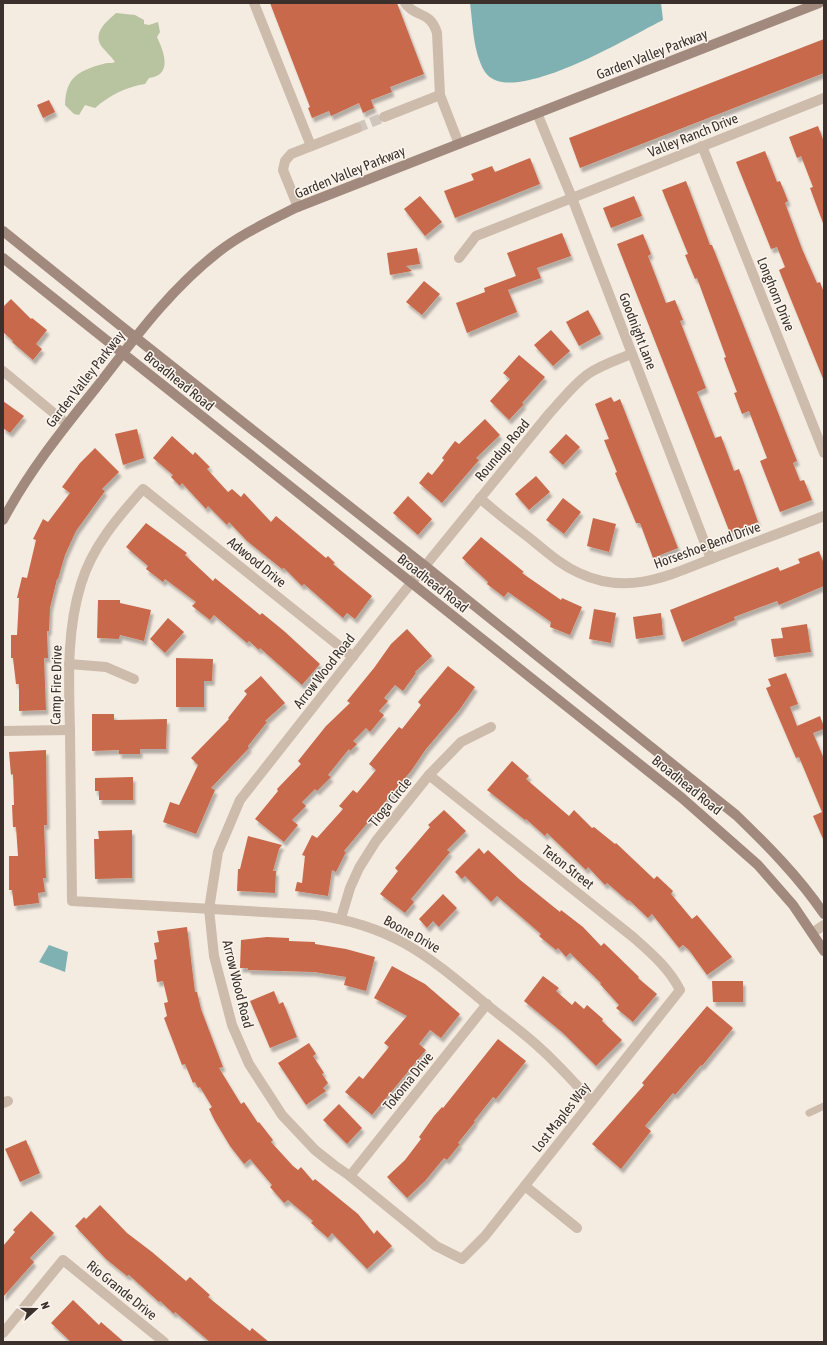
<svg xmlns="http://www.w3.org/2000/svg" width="827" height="1345" font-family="'Asap Condensed',sans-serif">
	<defs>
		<filter id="shadow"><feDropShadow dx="2.5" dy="4.5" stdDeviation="1" flood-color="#0004"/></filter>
	</defs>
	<rect width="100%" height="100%" fill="#f4ebe1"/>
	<path fill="#b8c4a0" d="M116,13L135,15L144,20V24L149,25L158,22L160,32L157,37C164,52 173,75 149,78L145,84C126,87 110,95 95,108L85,105L79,115L74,114L65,105C66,77 78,71 103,64C107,62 111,64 115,62C111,56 106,52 102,47C92,33 106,22 116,13Z"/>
	<g fill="#7fb0b2">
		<path d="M470,3H661L663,20C634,34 510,110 485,72C473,52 473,25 470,3Z"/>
		<path d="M49,945L68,952L65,972L39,962Z"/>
	</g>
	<g fill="#c8694b" filter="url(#shadow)">
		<path d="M270,3H397L424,74L390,87L392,92L371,100L374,108L363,113L359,103L331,116L329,111L312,118L308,108L310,107Z"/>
		<path d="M824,39V73L580,168L569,138Z"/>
		<path d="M49,100L55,112L43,118L37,105Z"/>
		<path d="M818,126L824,142L823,223L810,188L813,187L801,156L797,158L789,137Z"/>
		<path d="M765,151L777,182L780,181L788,201L785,203L802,249L817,283L820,282L824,293V381L779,270L785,267L777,247L771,249L736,162Z"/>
		<path d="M530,158L540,184L455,218L444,191L474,180L471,174L492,166L495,172Z"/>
		<path d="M686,181L710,245H712L797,461L793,463L800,481L804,480L812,500L780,512L760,461L767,458L749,411L742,414L734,393L737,392L724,358L726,357L697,278L695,279L685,255L688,254L662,190Z"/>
		<path d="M420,196L442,222L425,236L404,209Z"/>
		<path d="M634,196L642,216L611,228L603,208Z"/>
		<path d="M562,233L571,256L537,268L541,278L508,290L517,312L467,333L456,303L485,292L484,288L516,276L507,253Z"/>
		<path d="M643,234L651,254L648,256L666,303L675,300L683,320L680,321L706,388L697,392L715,438L721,436L734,471L739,469L758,522L730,533L617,244Z"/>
		<path d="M417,248L420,264L406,266L412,271L390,275L387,253Z"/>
		<path d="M424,281L440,294L422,315L406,302Z"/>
		<path d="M11,299L31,319L32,318L47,330L36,344L42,349L33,360L12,342L13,341L3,332V307Z"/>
		<path d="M588,310L601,334L579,346L566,322Z"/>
		<path d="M551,330L570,351L553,366L534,345Z"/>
		<path d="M519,355L545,377L522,403L524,404L509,420L490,401L510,379L503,373Z"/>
		<path d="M611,397L614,402L620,399L678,548L653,558L640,523H636L615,473L617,472L604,440L609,439L595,404Z"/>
		<path d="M3,401L24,416L10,433L3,428Z"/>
		<path d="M485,419L500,435L476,458L479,460L442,503L419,483L428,472L432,475L444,460L442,458L455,441L459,444Z"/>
		<path d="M137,429L144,458L123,465L115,434Z"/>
		<path d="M566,434L580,447L563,465L549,452Z"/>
		<path d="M172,436L193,455L195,452L210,467L207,469L228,492L232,489L241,497L244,493L271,522L276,516L326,558L328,556L335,563L333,564L372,596L355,619L347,613L343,618L304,584L302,586L284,568L282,569L247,541L229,522L227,525L208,506L206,509L182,483L180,486L171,477L173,475L153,458Z"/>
		<path d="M95,448L119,472L102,489L105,491L76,531L65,555L58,579H57L50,608L49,631H47L48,658H44L46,710L19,711V684H16L13,658H11V635H17L19,598H17L22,577L27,578L36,540L33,539L43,519L48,522L70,493L62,487L80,463Z"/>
		<path d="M536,476L550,492L529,510L515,494Z"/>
		<path d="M408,496L432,519L418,535L393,513Z"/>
		<path d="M563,498L581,512L564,534L546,520Z"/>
		<path d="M593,518L616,524L609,552L587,546Z"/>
		<path d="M146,523L187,553L185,555L213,581L215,578L260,615L262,613L284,631L320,664L302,685L260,648L259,650L249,641L247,643L214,615L210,620L192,606L196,602L165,579L163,582L146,569L148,566L126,547Z"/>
		<path d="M481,537L524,572L522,573L561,600L562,598L582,607L570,635L550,627L551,622L508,592L504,597L487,584L488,582L462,558Z"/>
		<path d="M819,551L824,564V586L779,605L777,601L734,617L735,620L682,642L670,610L778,567L780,571L800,563L798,559Z"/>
		<path d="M98,600H120V603L151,610L144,641L120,635L119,639L97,638Z"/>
		<path d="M594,609L616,613L611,643L589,639Z"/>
		<path d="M661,613L663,635L636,639L633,617Z"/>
		<path d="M168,618L184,632L165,653L150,639Z"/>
		<path d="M807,624L811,652L774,657L771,639L783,638L781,628Z"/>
		<path d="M407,629L432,656L415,672L416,673L403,691L395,685L384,698L388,701L379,711L384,715L370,732L366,728L353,741L357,744L350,751L349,749L328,775L331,777L317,791L315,789L302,802L306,806L292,820L298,825L284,842L255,819L278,791L277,789L301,764L298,761L326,726L350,703L347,701L374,668L391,644Z"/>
		<path d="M176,658L213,659L212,681H204V707H176Z"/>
		<path d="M448,666L475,687L460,709L426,749L411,771L344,851L346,852L336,872L332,870L328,896L295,891L297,882L302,883L305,856L302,855L312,835L317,838L343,809L339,806L353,790L357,793L376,770L369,764L399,727L402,729L421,705L418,702Z"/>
		<path d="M786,673L798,704L790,707L797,726L820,716L824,727V729L813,733L824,759V841L813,816L822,812L799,757L796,758L766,688L771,686L768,679Z"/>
		<path d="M261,676L285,703L265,721L267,722L248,746L249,748L211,788L215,790L196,834L163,822L170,802L179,805L198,765L191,758L229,719L228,718L247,694L244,691Z"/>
		<path d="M92,714H114V720L167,719L166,749H140V754H119V750L92,751Z"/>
		<path d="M46,750L47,825H44L46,878H43L45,892L38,893L39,903L14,906L12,890H9V856H18L16,827H13L12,805H14L13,774L11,775L9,752Z"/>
		<path d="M512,761L529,776L526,779L569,816L574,810L592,828L594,827L615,844L616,843L654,879L657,876L673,891L671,894L692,919L697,915L732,957L707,975L689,950L683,945L679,948L652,914L648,918L629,900L628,901L607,883L605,885L588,867L586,870L547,833L545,836L526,819L525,820L487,790Z"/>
		<path d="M133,777V800H99V791H95V778Z"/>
		<path d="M444,810L466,831L447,850L450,852L411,899L414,902L405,913L380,894L398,871L395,868L430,827L428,825Z"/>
		<path d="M132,830V878L95,879L94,839H99L98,831Z"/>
		<path d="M248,836L282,845L279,849L273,871H276L275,893L237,891L238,869H240Z"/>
		<path d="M479,848L484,854L488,850L519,879L560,912L561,910L583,927L601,946L604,943L639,977L638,978L657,994L633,1022L616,1008L619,1005L600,984L601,983L570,953L566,957L558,948L556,950L539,936L541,934L497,896L491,902L465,876L462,879L455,872Z"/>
		<path d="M443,894L457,908L439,927L433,921L427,928L419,919Z"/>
		<path d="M187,927L195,992H197L201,1009L223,1067L219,1068L241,1104L244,1102L258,1123L259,1122L273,1140L271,1142L293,1166L298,1170L301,1167L313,1181L315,1179L358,1214L374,1234L377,1230L392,1246L367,1269L332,1233L328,1238L311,1223L313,1221L288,1200L284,1203L270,1187L272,1185L250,1159L244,1164L230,1146L215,1121L209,1109L212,1107L200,1087L198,1088L195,1082L193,1083L185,1064L182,1065L164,1018L167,1016L164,1003L168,1002L163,981L157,982L154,960L157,959L154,943L159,942L157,931Z"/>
		<path d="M267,937L289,938V941L315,942V944L346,949L375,957L366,991L344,985L346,977L314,972L248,970V968H240L241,940Z"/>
		<path d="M392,966L425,984L460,1014L441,1038L430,1030L419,1044L426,1050L372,1115L345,1092L359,1076L363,1079L389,1047L384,1043L407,1016L374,998Z"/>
		<path d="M543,976L559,988L556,991L572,1005L575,1001L584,1009L587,1005L603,1019L602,1021L622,1040L596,1066L563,1033L524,1001Z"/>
		<path d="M712,981H743V1002H713Z"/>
		<path d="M274,991L279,1004L283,1002L297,1037L270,1048L250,1001Z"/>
		<path d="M707,1006L733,1028L702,1066L701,1065L675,1095L673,1093L645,1126L651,1131L621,1169L592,1144L644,1085L642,1083Z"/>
		<path d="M498,1039L526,1061L496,1099L493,1097L474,1121L475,1122L458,1143L460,1144L447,1160L444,1158L425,1181L407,1198L387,1177L405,1160L421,1139L419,1137L434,1116L442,1107L443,1108Z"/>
		<path d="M309,1043L316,1054L313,1056L324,1073L322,1074L328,1083L323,1088L326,1091L306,1105L278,1063Z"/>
		<path d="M339,1104L362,1128L347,1144L323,1120Z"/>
		<path d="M26,1140L40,1173L20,1182L5,1149Z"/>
		<path d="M100,1205L127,1233L152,1252L186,1281L190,1277L210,1295L208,1297L250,1331L252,1328L269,1342H210L175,1312L174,1314L160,1301L159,1302L129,1275L127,1276L106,1259L75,1226L84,1217L86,1219Z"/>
		<path d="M31,1211L54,1233L30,1258L34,1262L3,1297V1246L15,1232L13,1230Z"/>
		<path d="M73,1300L99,1325L101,1322L124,1342H71L51,1323Z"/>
	</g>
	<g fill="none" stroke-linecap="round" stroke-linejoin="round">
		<path stroke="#cfc6bd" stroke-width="10" stroke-dasharray="10 5" stroke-linecap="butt" d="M357,128L384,117"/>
		<path stroke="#cdbbac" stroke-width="7" d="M809,1113L824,1106"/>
		<g stroke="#cdbbac" stroke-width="10">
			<path d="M254,3L311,146"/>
			<path d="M405,3C415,18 430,10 437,33L440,95"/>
			<path d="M537,113L572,198L711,559"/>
			<path d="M384,117L440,95L459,144"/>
			<path d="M702,146L824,453"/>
			<path d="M298,207L283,170L285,161L291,154L357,128"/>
			<path d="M459,258L476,236L824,98"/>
			<path d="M3,371L67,424"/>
			<path d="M480,498C496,513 514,526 532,540C547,552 561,565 579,573C632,598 675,572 724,554C758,541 791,529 824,516"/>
			<path d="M353,657L143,489C118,517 92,547 81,584C66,632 69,682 70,732C71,788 71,845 72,901L316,915C389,925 425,953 480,999C500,1016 522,1031 541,1049C559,1065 575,1084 592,1101"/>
			<path d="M69,664L106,667L134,679"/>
			<path d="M3,731L70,730"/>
			<path d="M429,775L633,937C651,953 669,968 680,990L485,1236L462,1259L436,1246L350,1176L334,1165L315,1150L282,1115L249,1064L232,1025L214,956L209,909L218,852L240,800L399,598L548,415C561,401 573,385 588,374C601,365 617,360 631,354"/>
			<path d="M341,918L350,888L359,868L376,841L429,775L461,742L491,727"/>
			<path d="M812,933L824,925"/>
			<path d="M3,1103L8,1101"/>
			<path d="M350,1176L487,1004"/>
			<path d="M525,1186L577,1228"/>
			<path d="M3,1333L63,1260L164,1342"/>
		</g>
		<g stroke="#a18a7d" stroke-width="10">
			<path d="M3,231L121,326L425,566L736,815C768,846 799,877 824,914"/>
			<path d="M3,258L682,798L758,865L793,905L824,951"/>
			<path d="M3,520C30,469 67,424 103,379C137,335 172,288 217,253C241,234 268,222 295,208L819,3"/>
		</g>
	</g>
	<g text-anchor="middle" stroke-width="3" stroke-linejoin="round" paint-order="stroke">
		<g font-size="14" fill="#3b302b" stroke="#fbf5ee">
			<text transform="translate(652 54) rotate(-21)" y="5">Garden Valley Parkway</text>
			<text transform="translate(693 135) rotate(-22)" y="5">Valley Ranch Drive</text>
			<text transform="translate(350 172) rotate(-22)" y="5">Garden Valley Parkway</text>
			<text transform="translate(776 294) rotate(68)" y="5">Longhorn Drive</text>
			<text transform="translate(638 331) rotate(69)" y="5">Goodnight Lane</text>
			<text transform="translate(85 379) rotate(-52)" y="5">Garden Valley Parkway</text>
			<text transform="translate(179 381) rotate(39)" y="5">Broadhead Road</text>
			<text transform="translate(502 450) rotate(-50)" y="5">Roundup Road</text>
			<text transform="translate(707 545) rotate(-20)" y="5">Horseshoe Bend Drive</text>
			<text transform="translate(257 562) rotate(39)" y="5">Adwood Drive</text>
			<text transform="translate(433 583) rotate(38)" y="5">Broadhead Road</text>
			<text transform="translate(324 671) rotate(-52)" y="5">Arrow Wood Road</text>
			<text transform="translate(56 685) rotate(-89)" y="5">Camp Fire Drive</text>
			<text transform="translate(687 785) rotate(39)" y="5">Broadhead Road</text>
			<text transform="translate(390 802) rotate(-51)" y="5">Tioga Circle</text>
			<text transform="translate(568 867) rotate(38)" y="5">Teton Street</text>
			<text transform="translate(412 934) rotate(29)" y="5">Boone Drive</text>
			<text transform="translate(238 984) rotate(76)" y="5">Arrow Wood Road</text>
			<text transform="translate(408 1081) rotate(-51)" y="5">Tokoma Drive</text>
			<text transform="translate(561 1117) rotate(-52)" y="5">Lost Maples Way</text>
			<text transform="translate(122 1290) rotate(39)" y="5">Rio Grande Drive</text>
		</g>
	</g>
	<rect width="827" height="1345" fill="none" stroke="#3b302b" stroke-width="8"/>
	<g transform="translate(36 1309) rotate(69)" stroke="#fbf5ee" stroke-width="3" paint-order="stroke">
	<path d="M0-3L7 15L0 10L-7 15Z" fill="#3b302b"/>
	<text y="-6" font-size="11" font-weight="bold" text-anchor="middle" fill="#3b302b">N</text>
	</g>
</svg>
